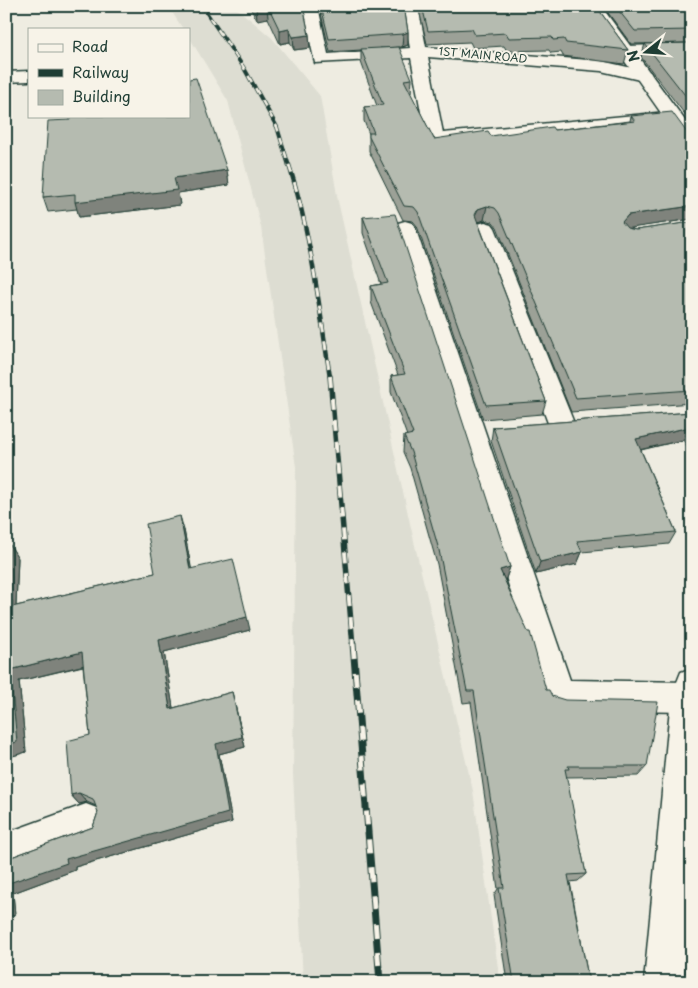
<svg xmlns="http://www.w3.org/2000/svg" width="698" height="988" font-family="'Playpen Sans',sans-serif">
	<rect width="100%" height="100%" fill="#eeece1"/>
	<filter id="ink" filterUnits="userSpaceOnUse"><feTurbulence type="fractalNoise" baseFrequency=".02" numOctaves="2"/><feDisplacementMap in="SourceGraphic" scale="10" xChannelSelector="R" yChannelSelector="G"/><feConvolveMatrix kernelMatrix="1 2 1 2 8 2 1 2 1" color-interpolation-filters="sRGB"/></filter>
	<g filter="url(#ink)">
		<path fill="#ddddd2" d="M168,6H234L272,38L320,96L338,201L416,550L473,791L500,982H303L293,774L296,467L261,227L228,101L189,37V29H183Z"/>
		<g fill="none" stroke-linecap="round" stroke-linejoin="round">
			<defs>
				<g id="minor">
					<path d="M302,6H318L328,54L410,48L402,6H418L426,47L601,61L650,72L652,76L650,80L644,81L601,71L428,57L443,133L667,112L673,113L676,117L673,121L667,122L435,145L428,143L426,139L411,58L315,63Z"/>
					<path d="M692,44V54L627,56L619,51L627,46Z"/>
					<path d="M29,71V81L6,82V72Z"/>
					<path d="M405,221L412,223L415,227L570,680L687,682L692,683V711L687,712L559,710L547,706L395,227L398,223Z"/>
					<path d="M485,222L492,224L495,228L574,423L570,430L561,433L552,430L548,423L475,228L478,224Z"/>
					<path d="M86,804L99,809L104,822L99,835L6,869V833Z"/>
				</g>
				<g id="tertiary">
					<path d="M586,6H601L692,130V149L685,147Z"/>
					<path d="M692,668V848L684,982H644L671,697L681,672Z"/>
				</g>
			</defs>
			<use href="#minor" stroke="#1f3d34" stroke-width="3"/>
			<use href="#tertiary" stroke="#1f3d34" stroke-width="3"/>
			<use href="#minor" fill="#f7f3e8" fill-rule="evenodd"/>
			<use href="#tertiary" fill="#f7f3e8" fill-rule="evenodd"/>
			<defs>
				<path id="rail-far3" d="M202,6L244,68L277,127L289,166"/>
				<path id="rail-far2" d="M289,165C311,233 319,306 330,377"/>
				<path id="rail-far1" d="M330,376L353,646"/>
				<path id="rail" d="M353,644L380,982"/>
			</defs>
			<use href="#rail-far3" stroke="#1f3d34" stroke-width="4"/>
			<use href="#rail-far2" stroke="#1f3d34" stroke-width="4.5"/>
			<use href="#rail-far1" stroke="#1f3d34" stroke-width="5.5"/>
			<use href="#rail" stroke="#1f3d34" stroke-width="7"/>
			<use href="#rail-far3" stroke="#f7f3e8" stroke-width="2.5" stroke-dasharray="7" stroke-linecap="butt"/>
			<use href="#rail-far2" stroke="#f7f3e8" stroke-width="3" stroke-dasharray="9" stroke-linecap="butt"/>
			<use href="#rail-far1" stroke="#f7f3e8" stroke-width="4" stroke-dasharray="11" stroke-linecap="butt"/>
			<use href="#rail" stroke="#f7f3e8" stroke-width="5" stroke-dasharray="14" stroke-linecap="butt"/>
		</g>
		<g fill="#9ca197" stroke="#1f3d34">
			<path d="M249,6H303L309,35L310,48L294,50L290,42L280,44L268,18L257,20Z"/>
			<path d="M319,6H404L408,32V45L402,47L380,48L412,79L411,93H410L434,139L491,136L554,130L630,121L631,116L692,136V219L628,228L636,230L692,222V403L571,412L497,227L493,222L484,220L478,222L546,401L542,414L483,419L417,226L413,221L403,220L369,151V134L364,121V107L377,106L361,62V50L330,52Z"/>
			<path d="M418,6H596L628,50L624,64L563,56L561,52L551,53L549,50L507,51L504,46L473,48L470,42L427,44Z"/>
			<path d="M603,6H692V43L631,44Z"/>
			<path d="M692,43V127L689,123L690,121L641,57L645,44Z"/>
			<path d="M227,170L229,185L178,193L180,205L79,217L77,209L48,212L43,197Z"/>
			<path d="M363,217L510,567L505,581L546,690L552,696L647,766L638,776L566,777L586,874L578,881L570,882L589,982H507L494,895L498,889L471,702L463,703L437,564L410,468L403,452L404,436H407L391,392V376L398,375L371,302V286L381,284L363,233Z"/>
			<path d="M692,412V450H690L683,440L641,450L676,532L669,544L582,552L577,564L536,574L491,441L493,427Z"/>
			<path d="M184,530L191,568L250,630L164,652L173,708L232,692L245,747L219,754L232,822L75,867V870L13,893L15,915L6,918V859L93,827L98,812L96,806L87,802L79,804L71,795L90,735L83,666L19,681L26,752L6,758V545H10L18,558L16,605V606L155,573Z"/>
			<path d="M691,894H692V904L691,901Z"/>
		</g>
		<g fill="#7f837b" stroke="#1f3d34">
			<path d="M259,6H267L268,18L257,20L256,7Z"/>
			<path d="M289,29L290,42L280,44V31Z"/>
			<path d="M408,32V45L402,47L403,34Z"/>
			<path d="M309,35L310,48L294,50L293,37Z"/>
			<path d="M227,170L229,185L178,193L180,205L79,217L75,202L174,178Z"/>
			<path d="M487,206L484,220L476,223L475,215L478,209Z"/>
			<path d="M692,206V219L624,229L622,222L628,215Z"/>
			<path d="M690,427L683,440L630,452L636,439Z"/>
			<path d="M180,516L184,530L194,582L190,569Z"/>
			<path d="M10,545L18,558L16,605L20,613L21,620L7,601Z"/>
			<path d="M582,552L577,564L536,574L540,562Z"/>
			<path d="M510,567L505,581L500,570Z"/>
			<path d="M247,617L250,630L164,652L175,720L170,709L159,640Z"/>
			<path d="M82,652L89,664L19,681L26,752L6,758L10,670Z"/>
			<path d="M232,692L245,747L219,754L232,822L75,867V870L13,893L15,915L6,918V884L66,859L216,744Z"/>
			<path d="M79,793L87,802L79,804L71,795Z"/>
		</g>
		<g fill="#b5bbb0" stroke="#1f3d34">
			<path d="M268,6H303L309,35L293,37L289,29L280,31Z"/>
			<path d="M321,6H404L408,32L403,34L329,39Z"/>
			<path d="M422,6H596L628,50L566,43L564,39L553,40L552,37L509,38L506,33L475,35L472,29L428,31Z"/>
			<path d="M615,6H692V30L635,31Z"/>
			<path d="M692,43V104L645,44Z"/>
			<path d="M399,47L412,79L404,80L434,139L488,131L491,136L552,127L554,130L635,121L631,116L672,112L688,134L692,136V206L628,215L622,222L627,228L636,230L692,222V390L576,398L499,213L495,208L487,206L478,209L475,215L546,401L486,405L418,212L414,207L404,206L369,137V133H374L364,107L383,105L361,49Z"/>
			<path d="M196,78L227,170L174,178L177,190L75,202V194L43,197L48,121L70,120V116H189V79Z"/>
			<path d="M395,214L510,567L500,570L528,632H530L546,690H549L552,696L565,700L658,702L647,766H568L569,769H565L586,874L568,875L589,982H514L499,888H504L474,691H467L439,550L411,452L404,436L413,434L391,376L405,374L371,286L388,283L363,217Z"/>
			<path d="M692,412V429L690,427L636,439L676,532L577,541L582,552L540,562L493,427Z"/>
			<path d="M180,516L190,569L233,559L247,617L159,640L170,709L232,692L242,737L216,744L228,813L66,859L67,863L6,884V859L93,827L98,812L93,799L79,793L71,795L67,741L90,735L82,652L10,670L17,742L6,745V545H10L7,601L12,600V607L155,573L146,524Z"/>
		</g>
	</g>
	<g text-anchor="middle" stroke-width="4" stroke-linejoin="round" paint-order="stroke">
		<g font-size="11" fill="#1f3d34" stroke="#f7f3e8">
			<text transform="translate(483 55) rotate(5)" y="4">1ST MAIN ROAD</text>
		</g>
	</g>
	<rect width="698" height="988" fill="none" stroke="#f7f3e8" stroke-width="25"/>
	<rect x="12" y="12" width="673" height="963" fill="none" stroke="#1f3d34" stroke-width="2" filter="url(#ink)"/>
	<rect x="28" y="28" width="162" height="90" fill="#f7f3e8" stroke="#a1aaa0"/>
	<rect x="38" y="44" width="25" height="8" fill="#f7f3e8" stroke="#a1aaa0"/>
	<text x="72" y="52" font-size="15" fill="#1f3d34">Road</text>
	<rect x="38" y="69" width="25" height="8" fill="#1f3d34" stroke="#a1aaa0"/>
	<text x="72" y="78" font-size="15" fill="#1f3d34">Railway</text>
	<rect x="38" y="90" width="25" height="15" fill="#b5bbb0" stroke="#a1aaa0"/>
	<text x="72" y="102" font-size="15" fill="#1f3d34">Building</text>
	<g transform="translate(646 52) rotate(253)" stroke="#f7f3e8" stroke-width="4" paint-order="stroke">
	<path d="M0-4L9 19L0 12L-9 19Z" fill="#1f3d34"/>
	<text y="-8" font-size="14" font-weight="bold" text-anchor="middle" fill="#1f3d34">N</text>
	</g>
</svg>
